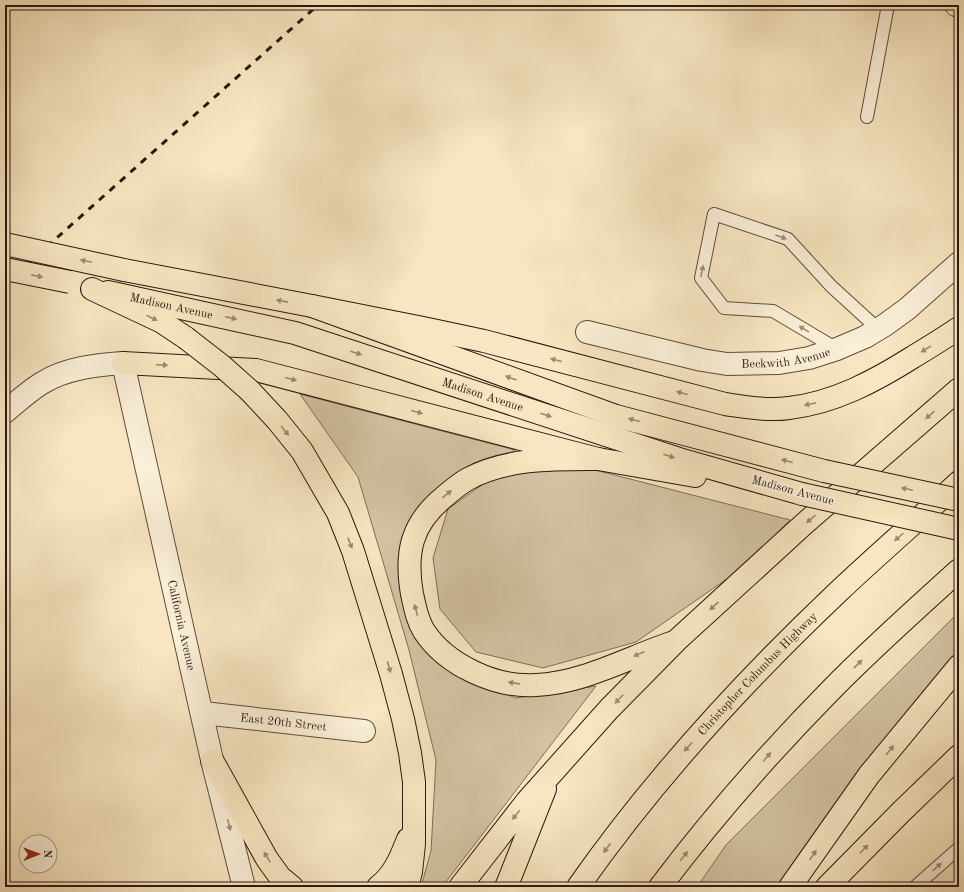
<svg xmlns="http://www.w3.org/2000/svg" width="964" height="892" font-family="'Old Standard TT',serif">
	<rect width="100%" height="100%" fill="#f7e6c1"/>
	<filter id="stains"><feTurbulence type="fractalNoise" baseFrequency=".005" numOctaves="4"/><feColorMatrix values="0 0 0 0 .2 0 0 0 0 .09 0 0 0 0 .02 0 0 0 .5 -.17"/></filter>
	<radialGradient id="worn" r=".72"><stop offset=".6" stop-color="#630" stop-opacity="0"/><stop offset="1" stop-color="#630" stop-opacity=".3"/></radialGradient>
	<g fill="#d4c3a3" stroke="#806d59">
		<path d="M300,394L515,450L423,502L402,575L458,676L516,698L596,686L442,887H421L431,851L436,760L409,650L358,477Z"/>
		<path d="M550,467L595,470L790,520L737,572L636,642L543,668L476,652L440,609L433,558L448,509L490,479Z"/>
		<path d="M959,612V663L781,887H697L726,845Z"/>
	</g>
	<g fill="none" stroke-linecap="round" stroke-linejoin="round">
		<defs>
			<g id="lane">
				<path d="M867,117L888,5"/>
				<path d="M837,349L773,311L724,308L701,278L714,214L788,239L831,286L878,329"/>
				<path d="M915,887L959,848"/>
			</g>
			<g id="street">
				<path d="M956,5L959,6"/>
				<path id="s1" d="M587,332L702,360L727,364L779,363L809,358L837,349L865,337L885,325L907,309L959,263"/>
				<path id="s2" d="M5,412C17,402 29,391 42,383C66,368 96,365 123,363L212,760L244,887"/>
				<path id="s3" d="M203,713L364,731"/>
			</g>
			<g id="primary">
				<path d="M124,270L312,306L616,416L824,471"/>
				<path id="s4" d="M108,292L295,333L679,459L802,494"/>
				<path d="M123,363L256,370L598,459L695,476"/>
			</g>
			<g id="highway">
				<path d="M92,289L162,322L186,338"/>
				<path d="M312,306L423,328L484,341L725,404C746,407 768,411 789,408C834,403 875,381 913,357C928,348 944,338 959,328"/>
				<path d="M250,391L277,420L302,451L338,513L353,551L391,674L403,719L410,753L414,782V844L411,872L407,887"/>
				<path d="M598,459C554,459 507,458 468,479C459,484 451,491 444,497C411,524 405,553 412,594C415,607 417,620 424,631C446,665 496,688 536,685C583,683 627,658 671,643"/>
				<path d="M212,760L267,859L280,877L292,887"/>
				<path d="M378,887C394,875 401,857 408,839"/>
				<path d="M460,887L527,801L609,709L676,641L804,524L959,389"/>
				<path d="M506,887L509,880L545,789"/>
				<path id="s5" d="M578,887C653,780 743,682 838,592C877,555 919,519 959,482"/>
				<path d="M660,887C712,818 770,752 831,690C872,648 916,609 959,570"/>
				<path d="M790,887L869,775L959,666"/>
				<path d="M827,887L901,812L959,756"/>
			</g>
		</defs>
		<use href="#lane" stroke="#5f4b3c" stroke-width="14"/>
		<use href="#street" stroke="#5f4b3c" stroke-width="24"/>
		<use href="#primary" stroke="#2c170f" stroke-width="24"/>
		<use href="#highway" stroke="#2c170f" stroke-width="24"/>
		<use href="#lane" stroke="#faefd7" stroke-width="12"/>
		<use href="#street" stroke="#faefd7" stroke-width="22"/>
		<use href="#primary" stroke="#f7e6c1" stroke-width="22"/>
		<use href="#highway" stroke="#f7e6c1" stroke-width="22"/>
		<path stroke="#2c170f" stroke-width="3" stroke-dasharray="7 7" stroke-linecap="butt" d="M5,284L318,5"/>
		<defs>
			<g id="primary-bridge">
				<path d="M5,244L124,270"/>
				<path d="M5,269L70,282"/>
				<path d="M824,471L959,500"/>
				<path d="M802,494L959,529"/>
			</g>
			<path id="highway-bridge" d="M186,338L222,366L250,391"/>
		</defs>
		<use href="#primary-bridge" stroke="#2c170f" stroke-width="24" stroke-linecap="butt"/>
		<use href="#highway-bridge" stroke="#2c170f" stroke-width="24" stroke-linecap="butt"/>
		<use href="#primary-bridge" stroke="#f7e6c1" stroke-width="22"/>
		<use href="#highway-bridge" stroke="#f7e6c1" stroke-width="22"/>
	</g>
	<defs><path id="oneway-solid" d="M-6-.8H1V-3.2L6.5 0L1 3.2V.8H-6Z"/></defs>
	<g fill="#9d8e7d">
		<use href="#oneway-solid" transform="translate(781 237) rotate(20)"/>
		<use href="#oneway-solid" transform="translate(702 271) rotate(-79)"/>
		<use href="#oneway-solid" transform="translate(804 329) rotate(-149)"/>
		<use href="#oneway-solid" transform="translate(229 825) rotate(76)"/>
		<use href="#oneway-solid" transform="translate(937 867) rotate(-42)"/>
	</g>
	<g fill="#9c8971">
		<use href="#oneway-solid" transform="translate(86 261) rotate(-168)"/>
		<use href="#oneway-solid" transform="translate(37 276) rotate(11)"/>
		<use href="#oneway-solid" transform="translate(282 301) rotate(-169)"/>
		<use href="#oneway-solid" transform="translate(152 318) rotate(26)"/>
		<use href="#oneway-solid" transform="translate(231 318) rotate(13)"/>
		<use href="#oneway-solid" transform="translate(926 349) rotate(148)"/>
		<use href="#oneway-solid" transform="translate(356 353) rotate(18)"/>
		<use href="#oneway-solid" transform="translate(556 360) rotate(-165)"/>
		<use href="#oneway-solid" transform="translate(162 365) rotate(3)"/>
		<use href="#oneway-solid" transform="translate(511 378) rotate(-160)"/>
		<use href="#oneway-solid" transform="translate(291 379) rotate(15)"/>
		<use href="#oneway-solid" transform="translate(682 393) rotate(-165)"/>
		<use href="#oneway-solid" transform="translate(810 404) rotate(169)"/>
		<use href="#oneway-solid" transform="translate(417 412) rotate(15)"/>
		<use href="#oneway-solid" transform="translate(546 415) rotate(18)"/>
		<use href="#oneway-solid" transform="translate(930 415) rotate(139)"/>
		<use href="#oneway-solid" transform="translate(634 420) rotate(-165)"/>
		<use href="#oneway-solid" transform="translate(285 431) rotate(51)"/>
		<use href="#oneway-solid" transform="translate(669 456) rotate(18)"/>
		<use href="#oneway-solid" transform="translate(787 461) rotate(-165)"/>
		<use href="#oneway-solid" transform="translate(907 489) rotate(-168)"/>
		<use href="#oneway-solid" transform="translate(447 494) rotate(-39)"/>
		<use href="#oneway-solid" transform="translate(811 519) rotate(139)"/>
		<use href="#oneway-solid" transform="translate(899 537) rotate(138)"/>
		<use href="#oneway-solid" transform="translate(350 543) rotate(69)"/>
		<use href="#oneway-solid" transform="translate(714 606) rotate(137)"/>
		<use href="#oneway-solid" transform="translate(416 610) rotate(-105)"/>
		<use href="#oneway-solid" transform="translate(639 654) rotate(158)"/>
		<use href="#oneway-solid" transform="translate(858 664) rotate(-44)"/>
		<use href="#oneway-solid" transform="translate(389 667) rotate(73)"/>
		<use href="#oneway-solid" transform="translate(514 683) rotate(-171)"/>
		<use href="#oneway-solid" transform="translate(619 699) rotate(134)"/>
		<use href="#oneway-solid" transform="translate(688 747) rotate(132)"/>
		<use href="#oneway-solid" transform="translate(890 750) rotate(-51)"/>
		<use href="#oneway-solid" transform="translate(767 757) rotate(-49)"/>
		<use href="#oneway-solid" transform="translate(516 815) rotate(128)"/>
		<use href="#oneway-solid" transform="translate(607 848) rotate(127)"/>
		<use href="#oneway-solid" transform="translate(864 849) rotate(-45)"/>
		<use href="#oneway-solid" transform="translate(813 855) rotate(-55)"/>
		<use href="#oneway-solid" transform="translate(684 856) rotate(-51)"/>
		<use href="#oneway-solid" transform="translate(267 857) rotate(-121)"/>
	</g>
	<g text-anchor="middle" stroke-width="4" stroke-linejoin="round" paint-order="stroke">
		<g font-size="12" fill="#2c170f" stroke="#faefd7">
			<text dy="4" stroke="none"><textPath href="#s4" startOffset="65">Madison Avenue</textPath></text>
			<text dy="4" stroke="none"><textPath href="#s1" startOffset="203">Beckwith Avenue</textPath></text>
			<text dy="4" stroke="none"><textPath href="#s4" startOffset="389">Madison Avenue</textPath></text>
			<text transform="translate(793 490) rotate(15)" y="4">Madison Avenue</text>
			<text dy="4" stroke="none"><textPath href="#s2" startOffset="400">California Avenue</textPath></text>
			<text dy="4" stroke="none"><textPath href="#s5" startOffset="279">Christopher Columbus Highway</textPath></text>
			<text dy="4" stroke="none"><textPath href="#s3" startOffset="81">East 20th Street</textPath></text>
		</g>
	</g>
	<rect width="964" height="892" fill="none" stroke="#f7e6c1" stroke-width="20"/>
	<rect x="6" y="6" width="952" height="880" fill="none" stroke="#2c170f" stroke-width="2"/>
	<rect x="10" y="10" width="944" height="872" fill="none" stroke="#2c170f"/>
	<g transform="translate(38 854) rotate(89)"><circle r="19" fill="#faefd7" stroke="#a89987"/>
	<path d="M0-3L7 15L0 10L-7 15Z" fill="#8f2418"/>
	<text y="-6" font-size="11" font-weight="bold" text-anchor="middle" fill="#2c170f">N</text>
	</g>
	<rect width="100%" height="100%" filter="url(#stains)"/>
	<rect width="100%" height="100%" fill="url(#worn)"/>
</svg>
